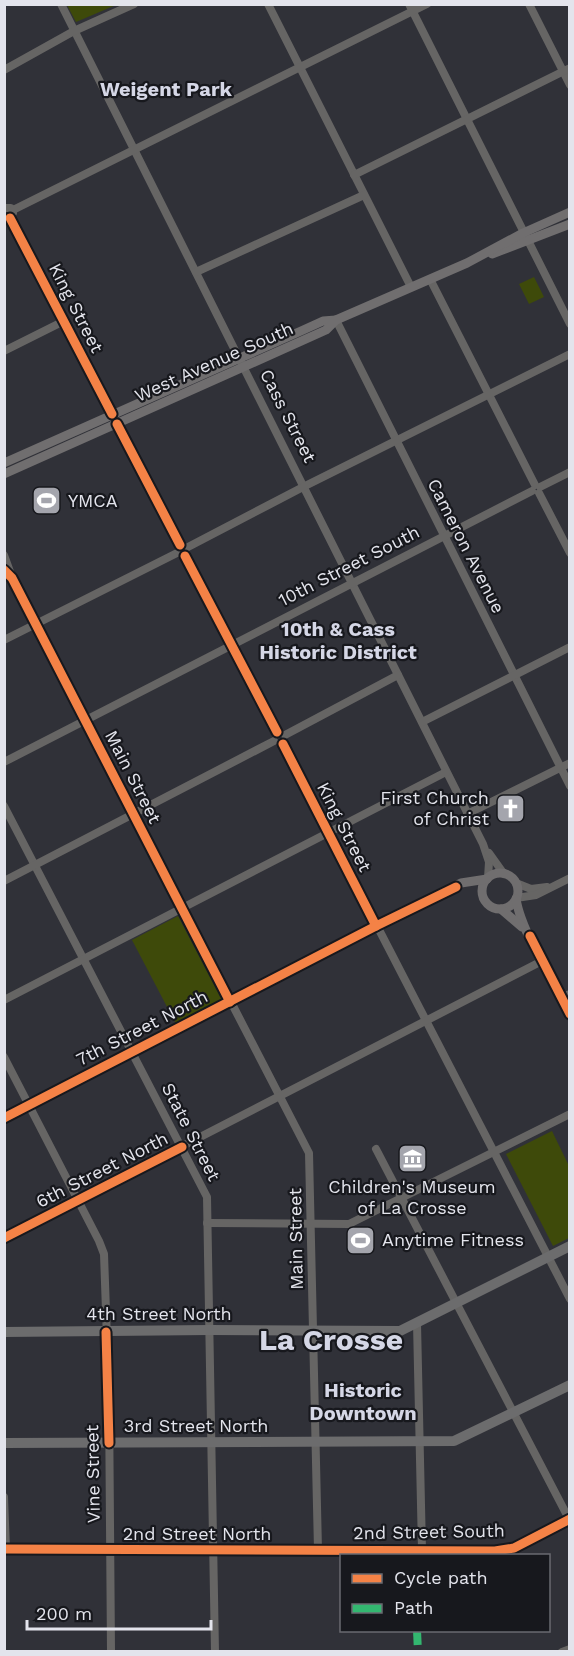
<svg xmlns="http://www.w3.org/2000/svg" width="574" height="1656" font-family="'Work Sans',sans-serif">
	<rect width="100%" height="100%" fill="#303138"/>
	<g fill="#3e4a0a">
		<path d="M67,5H116L76,22Z"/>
		<path d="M534,277L544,297L529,304L519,284Z"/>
		<path d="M178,916L222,1000L176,1024L132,940Z"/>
		<path d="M552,1131L569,1166V1238L553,1246L506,1154Z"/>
	</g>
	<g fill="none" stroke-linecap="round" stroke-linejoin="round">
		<g stroke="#666564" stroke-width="8">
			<path d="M61,4L483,844L489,862L488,878"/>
			<path d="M268,4L411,287"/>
			<path d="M409,4L570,324"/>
			<path d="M529,4L570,85"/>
			<path d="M4,70L74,31L134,4"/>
			<path d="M354,175L570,68"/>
			<path d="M4,208H11L13,213L10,218L4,217"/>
			<path d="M13,210L427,4"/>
			<path d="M10,218L112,414"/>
			<path d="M196,272L364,195"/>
			<path d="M430,279L535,485"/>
			<path d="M336,320L570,786"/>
			<path d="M4,351L64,321"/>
			<path d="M117,424L180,545"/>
			<path d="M540,487L570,472"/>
			<path d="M539,493L570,553"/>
			<path d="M188,547L305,486L570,354"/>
			<path d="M4,555L12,577"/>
			<path d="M185,556L277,732"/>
			<path d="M4,570L12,578L309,1153L318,1550"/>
			<path d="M4,640L177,553"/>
			<path d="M422,722L570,647"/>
			<path d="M285,735L398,675"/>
			<path d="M283,744L570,1299"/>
			<path d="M4,762L532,491"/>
			<path d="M4,806L207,1197L215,1652"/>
			<path d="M467,814L570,763"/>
			<path d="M489,853L504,874"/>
			<path d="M4,881L274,741"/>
			<path d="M516,883L531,889L547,887"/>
			<path d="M516,898L536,895L570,878"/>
			<path d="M561,998L570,994"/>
			<path d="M4,1000L446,772"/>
			<path d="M4,1057L99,1241L104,1254L109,1397L111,1652"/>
			<path d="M376,1149L570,1521"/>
			<path d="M207,1223L349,1224L570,1114"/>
			<path d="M4,1238L542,961"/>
			<path d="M417,1323L422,1550"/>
			<path d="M4,1497L6,1549"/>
			<path d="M4,1549L495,1551L514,1548L570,1519"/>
			<path d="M562,1652L570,1649"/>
		</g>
		<g stroke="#706e6f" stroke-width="9">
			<path d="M492,254L570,224"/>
			<path d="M4,463L301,331L323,321L336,320"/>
			<path d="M4,474L326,330L336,320L467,263L523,233L570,212"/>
			<circle cx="500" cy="891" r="18"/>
			<path d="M516,899C521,931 554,984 570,1014"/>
			<path d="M501,909L522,927"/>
			<path d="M4,1118L461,883L487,879"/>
		</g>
		<g stroke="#6c6c6d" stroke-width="10">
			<path d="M4,1332L210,1330L400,1331L570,1246"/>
			<path d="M4,1443L454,1441L570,1385"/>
		</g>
		<path stroke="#33b770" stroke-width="8" stroke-dasharray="15 8" stroke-linecap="butt" d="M417,1630L418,1652"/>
		<defs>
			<g id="cycleway">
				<path d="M10,218L112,414"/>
				<path d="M117,424L180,545"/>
				<path d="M185,556L277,732"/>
				<path d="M4,570L12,578L230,1002"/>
				<path d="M283,744L376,926"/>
				<path d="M530,936L570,1014"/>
				<path d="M4,1118L376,926L456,887"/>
				<path d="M4,1238L182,1147"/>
				<path d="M106,1332L109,1443"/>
				<path d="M4,1549L495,1551L514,1548L570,1519"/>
			</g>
		</defs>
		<use href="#cycleway" stroke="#17181d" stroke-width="13"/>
		<use href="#cycleway" stroke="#f48246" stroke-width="9"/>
	</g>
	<defs>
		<symbol id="stadium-square" viewBox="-11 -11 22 22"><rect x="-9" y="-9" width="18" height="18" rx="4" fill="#a4a5ad" stroke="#17181d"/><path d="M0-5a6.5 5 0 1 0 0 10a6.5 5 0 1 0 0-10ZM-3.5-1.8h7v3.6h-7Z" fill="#fff"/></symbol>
		<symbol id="church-square" viewBox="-11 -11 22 22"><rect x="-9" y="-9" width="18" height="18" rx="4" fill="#a4a5ad" stroke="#17181d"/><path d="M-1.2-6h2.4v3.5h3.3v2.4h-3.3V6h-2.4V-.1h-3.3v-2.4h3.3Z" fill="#fff"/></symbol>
		<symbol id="museum-square" viewBox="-11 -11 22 22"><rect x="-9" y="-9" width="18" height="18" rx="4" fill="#a4a5ad" stroke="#17181d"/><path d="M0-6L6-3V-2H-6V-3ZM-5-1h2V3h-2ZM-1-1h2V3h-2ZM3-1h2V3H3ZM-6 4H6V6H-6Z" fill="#fff"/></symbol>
	</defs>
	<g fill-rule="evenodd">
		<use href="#stadium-square" x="30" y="484" width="33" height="33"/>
		<use href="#church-square" x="494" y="792" width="33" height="33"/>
		<use href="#museum-square" x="396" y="1142" width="33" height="33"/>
		<use href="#stadium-square" x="344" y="1224" width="33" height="33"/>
	</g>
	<g text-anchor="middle" stroke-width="4.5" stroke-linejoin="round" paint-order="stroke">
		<g font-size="18" fill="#e3e4ec" stroke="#17181d">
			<text transform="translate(76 308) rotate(63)" y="6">King Street</text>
			<text transform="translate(214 362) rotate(-24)" y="6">West Avenue South</text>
			<text transform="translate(288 416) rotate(63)" y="6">Cass Street</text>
			<text transform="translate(466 546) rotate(63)" y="6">Cameron Avenue</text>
			<text transform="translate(349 566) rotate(-27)" y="6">10th Street South</text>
			<text transform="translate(133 777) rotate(63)" y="6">Main Street</text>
			<text transform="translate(344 827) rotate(63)" y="6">King Street</text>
			<text transform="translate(142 1028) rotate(-27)" y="6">7th Street North</text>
			<text transform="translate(191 1132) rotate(63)" y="6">State Street</text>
			<text transform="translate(102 1170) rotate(-27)" y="6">6th Street North</text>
			<text transform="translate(296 1239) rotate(-91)" y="6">Main Street</text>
			<text x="159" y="1320">4th Street North</text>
			<text x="196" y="1432">3rd Street North</text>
			<text transform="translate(93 1474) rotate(-91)" y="6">Vine Street</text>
			<text transform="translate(429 1532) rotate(-1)" y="6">2nd Street South</text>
			<text x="197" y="1540">2nd Street North</text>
		</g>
		<g font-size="18" fill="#e3e4ec" stroke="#17181d" text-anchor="start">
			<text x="68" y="507">YMCA</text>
			<text x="489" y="804" text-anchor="end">First Church<tspan x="489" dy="21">of Christ</tspan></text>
			<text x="412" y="1193" text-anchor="middle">Children's Museum<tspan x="412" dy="21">of La Crosse</tspan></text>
			<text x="382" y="1246">Anytime Fitness</text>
		</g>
		<g font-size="20" font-weight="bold" fill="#d5d7e6" stroke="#17181d">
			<text x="166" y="96">Weigent Park</text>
			<text x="338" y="636">10th &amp; Cass<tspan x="338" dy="23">Historic District</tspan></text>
			<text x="363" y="1397">Historic<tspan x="363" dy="23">Downtown</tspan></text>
		</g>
		<g font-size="30" font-weight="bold" fill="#d5d7e6" stroke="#17181d">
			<text x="331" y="1350">La Crosse</text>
		</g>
	</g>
	<rect width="574" height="1656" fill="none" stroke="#e3e4ec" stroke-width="12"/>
	<rect x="340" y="1554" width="210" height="78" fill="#17181d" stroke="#696a70" stroke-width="1.5"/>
	<rect x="352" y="1574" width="30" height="9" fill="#f48246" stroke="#696a70" stroke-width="1.5"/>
	<text x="394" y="1584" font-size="18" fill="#e3e4ec">Cycle path</text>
	<rect x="352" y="1604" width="30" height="9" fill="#33b770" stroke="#696a70" stroke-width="1.5"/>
	<text x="394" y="1614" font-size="18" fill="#e3e4ec">Path</text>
	<path d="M27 1620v9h184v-9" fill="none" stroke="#e3e4ec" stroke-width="3"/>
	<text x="36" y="1620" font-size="18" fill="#e3e4ec" stroke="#17181d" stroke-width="4.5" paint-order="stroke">200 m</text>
</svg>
